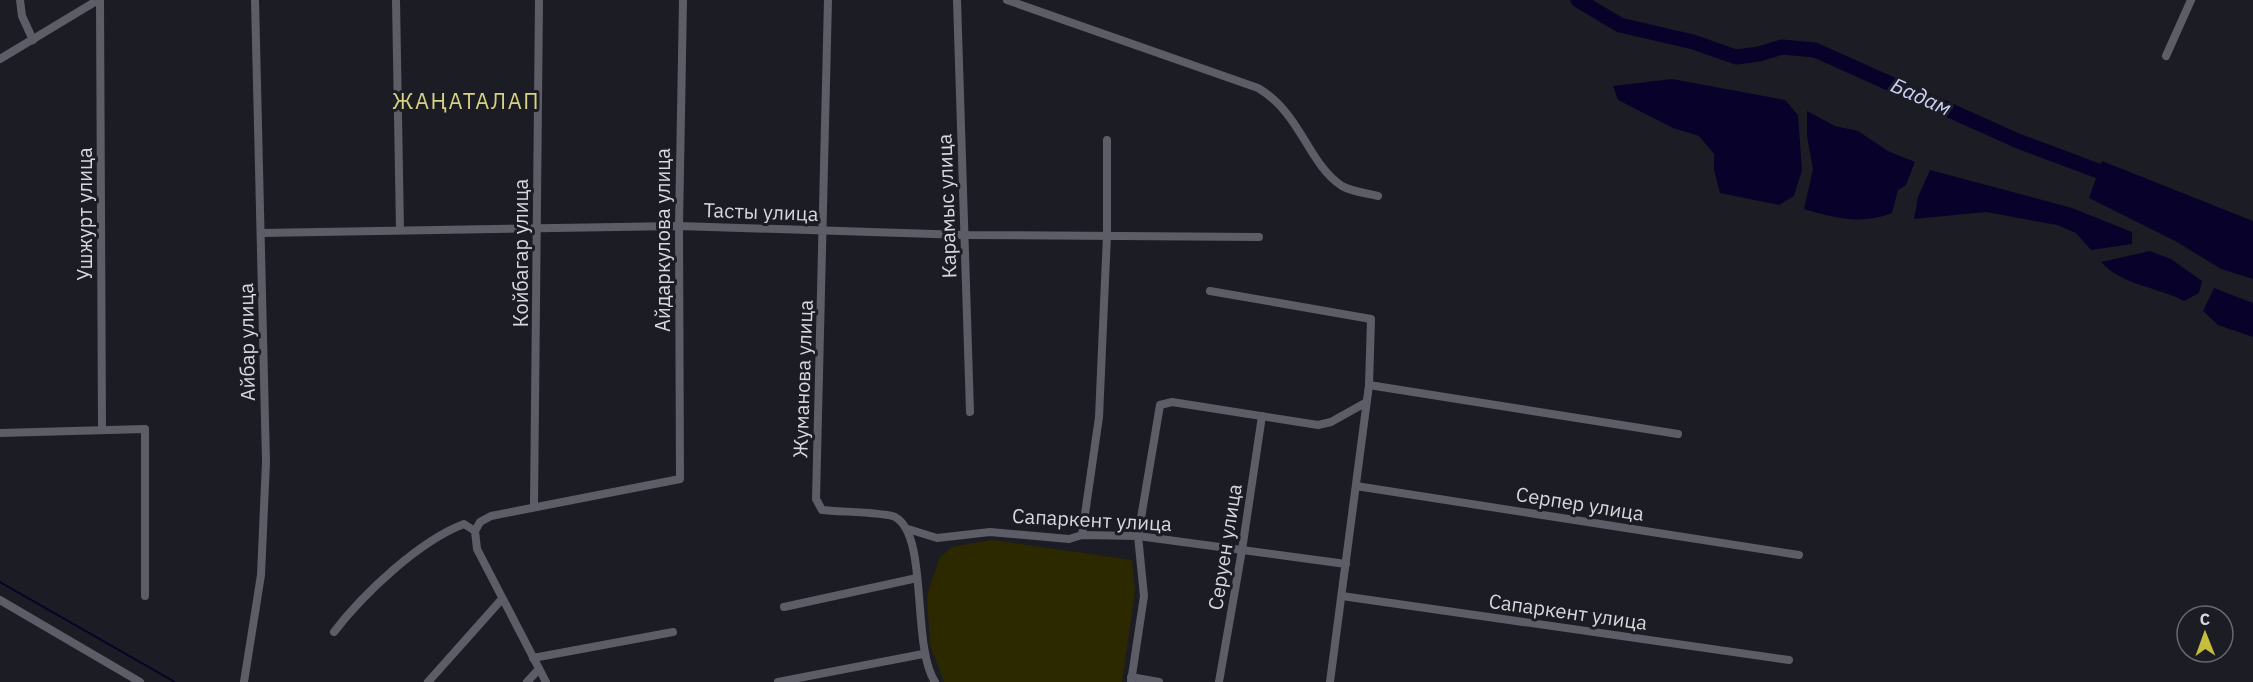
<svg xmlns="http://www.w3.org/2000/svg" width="2253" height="682" font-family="'IBM Plex Sans',sans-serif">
	<rect width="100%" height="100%" fill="#1c1d24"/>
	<path fill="#2c2800" d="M992,540L1132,560L1135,592L1122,682H944L930,645L927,595L940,557L952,547Z"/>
	<g fill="#08012a">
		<path d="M1672,79L1785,100L1798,115L1802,170L1794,196L1779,205L1720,193L1714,170V154L1699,136L1673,128L1618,100L1613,86Z"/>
		<path d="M1807,111L1835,126L1858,131L1888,151L1915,162L1906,185L1898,190L1892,213C1861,225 1834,218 1804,209L1813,169L1807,136Z"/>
		<path d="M2102,161L2253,221V279L2221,269L2177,242L2089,198Z"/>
		<path d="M1930,170L2072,208L2132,232V244L2091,250L2076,233L2057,225L1986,212L1914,219L1918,197Z"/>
		<path d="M2150,251L2171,259L2202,281L2199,293L2184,301C2158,287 2121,285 2101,262Z"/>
		<path d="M2214,288L2253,303V337L2218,325L2203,311Z"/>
	</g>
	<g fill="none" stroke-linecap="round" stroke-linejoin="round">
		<path stroke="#08012a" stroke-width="2" d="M0,582L175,682"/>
		<path stroke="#08012a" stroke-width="15" d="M1578,0L1620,25L1693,42L1736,57L1759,54L1782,47L1815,50L2018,141L2117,178"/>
		<g stroke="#5c5d66" stroke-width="8">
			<path d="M20,0L22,16L33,40"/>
			<path d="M100,0L102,429"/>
			<path d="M396,0L400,230"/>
			<path d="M828,0L816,499L822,510C838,512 885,512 895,517C929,535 911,645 935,682"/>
			<path d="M957,0L970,412"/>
			<path d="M1007,0L1258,88C1301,113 1308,164 1342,186C1352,192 1367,193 1378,196"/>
			<path d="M2166,56L2191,0"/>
			<path d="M0,59L98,0"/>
			<path d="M261,233L679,226L965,235L1259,237"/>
			<path d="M1210,291L1371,319L1369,385L1330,682"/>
			<path d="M1369,385L1678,434"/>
			<path d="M0,433L145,429V596"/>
			<path d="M1356,486L1799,555"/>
			<path d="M534,506L539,0"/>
			<path d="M908,529L937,538L990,532L1069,539L1082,535L1138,536L1346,564"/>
			<path d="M475,531L477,549L546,682"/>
			<path d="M1082,535L1099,417L1107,235V140"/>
			<path d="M1342,596L1789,660"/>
			<path d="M0,600L140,682"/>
			<path d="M784,607L917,578"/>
			<path d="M334,632C363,594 419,541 464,524L475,531L480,522L491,516L680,479L679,226L683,0"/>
			<path d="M533,658L673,632"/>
			<path d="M1131,677L1159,682"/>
			<path d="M244,682L261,575L266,462L255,0"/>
			<path d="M428,682L502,599"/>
			<path d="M527,682L539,669"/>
			<path d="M778,682L923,654"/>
			<path d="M1131,682L1144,596L1138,536L1160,405L1172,402L1318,425L1331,422L1365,403"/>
			<path d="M1219,682L1242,550L1262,416"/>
		</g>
	</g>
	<g text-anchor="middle" stroke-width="6" stroke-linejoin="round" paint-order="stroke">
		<g font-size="20" fill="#d7d8dd" stroke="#1c1d24">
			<text transform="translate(947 206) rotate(-92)" y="7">Карамыс улица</text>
			<text transform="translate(761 212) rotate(2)" y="7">Тасты улица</text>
			<text transform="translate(85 214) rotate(-90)" y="7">Ушжурт улица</text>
			<text transform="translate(663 240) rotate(-90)" y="7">Айдаркулова улица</text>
			<text transform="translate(521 253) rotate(-90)" y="7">Койбагар улица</text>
			<text transform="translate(247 342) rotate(-91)" y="7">Айбар улица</text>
			<text transform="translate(803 379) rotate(-88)" y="7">Жуманова улица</text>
			<text transform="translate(1580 504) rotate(9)" y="7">Серпер улица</text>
			<text transform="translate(1092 520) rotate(3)" y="7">Сапаркент улица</text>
			<text transform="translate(1225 547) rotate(-81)" y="7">Серуен улица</text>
			<text transform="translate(1568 612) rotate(8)" y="7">Сапаркент улица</text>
		</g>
		<g font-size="21" font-style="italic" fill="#cdd1f7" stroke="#1c1d24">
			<text transform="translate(1921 97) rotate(24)" y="7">Бадам</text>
		</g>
		<g font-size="22" letter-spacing="1.5" fill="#d7d283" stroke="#1c1d24">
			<text x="466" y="109">ЖАҢАТАЛАП</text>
		</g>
	</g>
	<g transform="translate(2205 634) rotate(359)"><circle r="28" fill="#1c1d24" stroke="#67686e" stroke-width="1.5"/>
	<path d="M0-4.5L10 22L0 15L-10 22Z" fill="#c6bc3d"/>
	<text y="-9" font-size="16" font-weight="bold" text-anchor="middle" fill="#d7d8dd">С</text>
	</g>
</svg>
